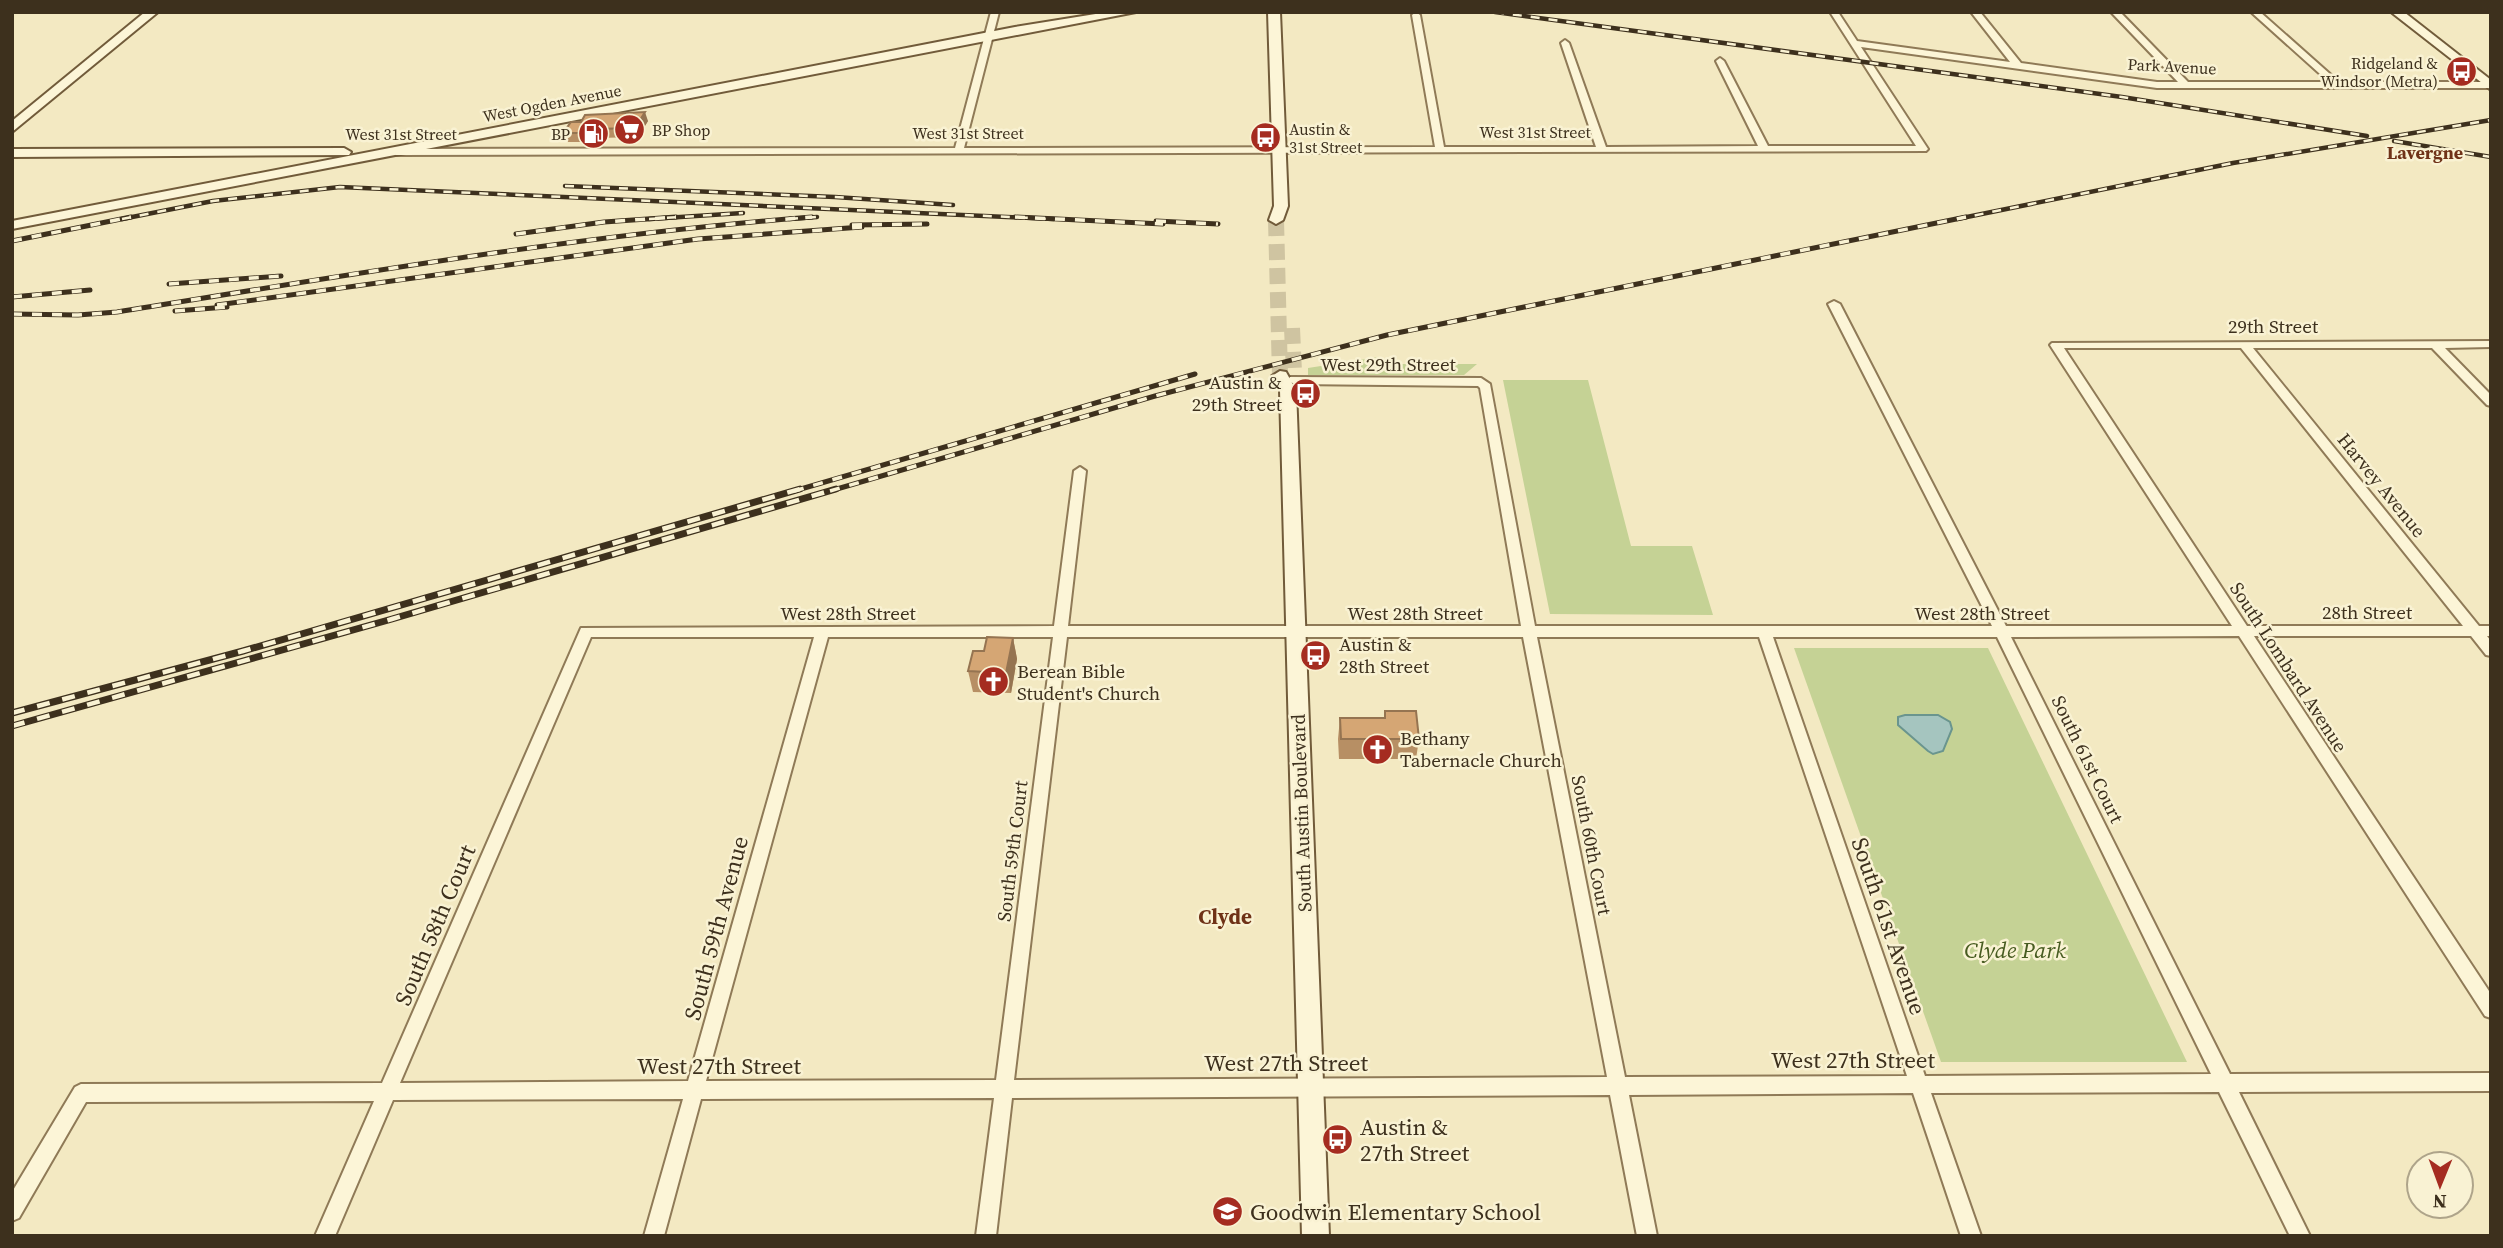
<svg xmlns="http://www.w3.org/2000/svg" width="2503" height="1248" font-family="'Source Serif 4',serif">
	<rect width="100%" height="100%" fill="#f3e9c2"/>
	<g fill="#c5d295">
		<path d="M1379,357L1380,364H1477L1464,375H1308V368Z"/>
		<path d="M1503,380H1588L1631,546H1692L1713,615L1550,614Z"/>
		<path d="M1794,648H1988L2187,1062H1941Z"/>
	</g>
	<path fill="#a5c5bf" stroke="#6a958e" stroke-width="2" d="M1905,715H1938L1950,722L1952,729L1943,751L1933,754L1928,751L1898,725V717Z"/>
	<g fill="none" stroke-linecap="round" stroke-linejoin="round">
		<g stroke="#cfc4a1" stroke-width="16" stroke-dasharray="16 8" stroke-linecap="butt">
			<path d="M1276,220L1280,376"/>
			<path d="M1292,328L1294,372"/>
		</g>
		<defs>
			<g id="street">
				<path d="M991,12H999L964,148L1435,147L1412,15L1416,12L1420,15L1444,147H1596L1561,43L1565,40L1569,43L1606,147L1758,146L1716,61L1720,58L1724,61L1768,146H1916L1830,12H1838L1857,41L2010,62L1971,12H1980L2021,63L2157,82H2178L2111,12H2120L2188,82H2329L2251,12H2260L2339,82H2490L2491,88H2157L1861,47L1928,149L1926,151L396,155L391,152L396,149L955,148Z"/>
				<path d="M1834,301L1840,304L2006,626H2232L2050,345L2052,343L2491,341V347L2445,348L2491,395V406L2487,405L2432,348H2253L2479,626H2491V636H2487L2491,641V656L2486,655L2471,636H2254L2491,994V1018L2485,1016L2239,636L2011,637L2230,1074L2491,1073V1091L2239,1092L2310,1236H2290L2219,1092L1931,1093L1981,1236H1961L1913,1093L1629,1095L1657,1236H1637L1610,1095L1012,1098L996,1236H976L994,1098L701,1099L664,1236H644L683,1099L393,1100L335,1236H315L374,1101L86,1102L19,1218L12,1221V1192L75,1087L81,1084L382,1083L581,628L1054,626L1074,471L1080,467L1086,471L1068,626H1521L1480,388L1478,386L1294,384L1288,380L1290,377L1481,378L1490,384L1535,626H1992L1828,304ZM2064,348H2241L2463,626H2247ZM591,637H814L688,1081L400,1083ZM828,637H1053L996,1080L706,1081ZM1067,637H1523L1607,1077L1014,1080ZM1537,637H1759L1907,1076L1625,1077ZM1773,637H1997L2211,1074L1925,1076Z"/>
			</g>
			<g id="secondary">
				<path d="M145,12H158L12,132V121Z"/>
				<path d="M1108,12H1136L12,229V221L1015,27Z"/>
				<path d="M1268,12H1280L1288,206L1283,220L1276,224L1269,220L1274,206Z"/>
				<path d="M2391,12H2404L2491,80V90Z"/>
				<path d="M344,148L351,152L349,155L12,157V149Z"/>
				<path d="M1280,371L1286,372L1296,390L1329,1236H1302L1280,390L1272,376Z"/>
			</g>
		</defs>
		<use href="#street" stroke="#8f7a57" stroke-width="4"/>
		<use href="#secondary" stroke="#715b3a" stroke-width="4"/>
		<use href="#street" fill="#fcf5d7" fill-rule="evenodd"/>
		<use href="#secondary" fill="#fcf5d7" fill-rule="evenodd"/>
		<defs>
			<g id="rail-far2">
				<path d="M1495,12L2122,97L2367,136"/>
				<path d="M2394,141L2491,157"/>
				<path d="M565,186L835,197L953,205"/>
				<path d="M122,219L213,201L340,187L1054,219"/>
				<path d="M649,219L743,213"/>
				<path d="M789,219L817,217"/>
				<path d="M1957,219L2233,163L2491,120"/>
			</g>
			<g id="rail-far1">
				<path d="M1015,217L1163,224"/>
				<path d="M1156,221L1218,224"/>
				<path d="M852,225L927,224"/>
				<path d="M516,234L604,222L676,217"/>
				<path d="M12,241L131,217"/>
				<path d="M169,284L281,276"/>
				<path d="M12,297L90,290"/>
				<path d="M217,305L698,239L862,227"/>
				<path d="M175,311L227,307"/>
				<path d="M12,314L78,315L117,312C348,275 579,235 812,217"/>
				<path d="M794,491L1195,374"/>
				<path d="M830,491L1155,396L1387,335L1966,217"/>
			</g>
			<g id="rail">
				<path d="M12,713L243,651L800,489"/>
				<path d="M12,726L392,619L836,489"/>
			</g>
		</defs>
		<use href="#rail-far2" stroke="#3d301d" stroke-width="4.5"/>
		<use href="#rail-far1" stroke="#3d301d" stroke-width="5"/>
		<use href="#rail" stroke="#3d301d" stroke-width="7"/>
		<use href="#rail-far2" stroke="#f9f2d3" stroke-width="2.5" stroke-dasharray="9" stroke-linecap="butt"/>
		<use href="#rail-far1" stroke="#f9f2d3" stroke-width="3.5" stroke-dasharray="10" stroke-linecap="butt"/>
		<use href="#rail" stroke="#f9f2d3" stroke-width="4.5" stroke-dasharray="13" stroke-linecap="butt"/>
	</g>
	<g fill="#b78f64">
		<path d="M648,121L638,137L598,138L595,142H567L563,133Z"/>
		<path d="M1013,638L1017,659L1011,693L973,692L968,671Z"/>
		<path d="M1385,711L1419,739L1416,759H1339L1338,739L1340,718H1384Z"/>
	</g>
	<g fill="#957451">
		<path d="M645,112L648,121L638,137L635,128Z"/>
		<path d="M594,129L598,138L595,142L592,133Z"/>
		<path d="M1013,638L1017,659L1011,693L1006,673Z"/>
	</g>
	<g fill="#d5a674" stroke="#957451" stroke-width="2">
		<path d="M645,112L635,128L594,129L592,133H563L571,122H581L585,115Z"/>
		<path d="M987,637L1013,638L1006,673L968,671L973,651H984Z"/>
		<path d="M1385,711H1416L1419,739H1341L1340,718H1385Z"/>
	</g>
	<defs>
		<symbol id="bus-disc" viewBox="-11 -11 22 22"><circle r="9.5" fill="#a52c20" stroke="#f9f2d3"/><path d="M-5-6H5V4H4V6H2V4H-2V6H-4V4H-5ZM-3.5-4V0h7V-4ZM-3.5 1.2v1.5H-2V1.2ZM2 1.2v1.5H3.5V1.2Z" fill="#fff"/></symbol>
		<symbol id="supermarket-disc" viewBox="-11 -11 22 22"><circle r="9.5" fill="#a52c20" stroke="#f9f2d3"/><path d="M-6-5.5h2.5l.6 2H6L4.5 2H-2.5L-4.4-4H-6ZM-1.5 3.2a1.3 1.3 0 1 0 .1 0ZM3 3.2a1.3 1.3 0 1 0 .1 0Z" fill="#fff"/></symbol>
		<symbol id="fuel-disc" viewBox="-11 -11 22 22"><circle r="9.5" fill="#a52c20" stroke="#f9f2d3"/><path d="M-5.5-6h7V0h2V4h1.3V-2.5L3-4.5l.8-.8L6-3V5H2.5V1h-1V6h-7ZM-4.2-4.7v3.2H.2V-4.7Z" fill="#fff"/></symbol>
		<symbol id="church-disc" viewBox="-11 -11 22 22"><circle r="9.5" fill="#a52c20" stroke="#f9f2d3"/><path d="M-1.2-6h2.4v3.5h3.3v2.4h-3.3V6h-2.4V-.1h-3.3v-2.4h3.3Z" fill="#fff"/></symbol>
		<symbol id="school-disc" viewBox="-11 -11 22 22"><circle r="9.5" fill="#a52c20" stroke="#f9f2d3"/><path d="M0-5L7-2L0 1L-7-2ZM-4 1L0 2.5L4 1V4Q0 6-4 4Z" fill="#fff"/></symbol>
	</defs>
	<g fill-rule="evenodd">
		<use href="#bus-disc" x="2444" y="54" width="35" height="35"/>
		<use href="#supermarket-disc" x="612" y="112" width="35" height="35"/>
		<use href="#fuel-disc" x="576" y="116" width="35" height="35"/>
		<use href="#bus-disc" x="1248" y="120" width="35" height="35"/>
		<use href="#bus-disc" x="1288" y="376" width="35" height="35"/>
		<use href="#bus-disc" x="1298" y="638" width="35" height="35"/>
		<use href="#church-disc" x="976" y="664" width="35" height="35"/>
		<use href="#church-disc" x="1360" y="732" width="35" height="35"/>
		<use href="#bus-disc" x="1320" y="1122" width="35" height="35"/>
		<use href="#school-disc" x="1210" y="1194" width="35" height="35"/>
	</g>
	<g text-anchor="middle" stroke-width="5" stroke-linejoin="round" paint-order="stroke">
		<g font-size="16" fill="#3d301d" stroke="#f9f2d3" text-anchor="end">
			<text x="2438" y="69">Ridgeland &amp;<tspan x="2438" dy="18">Windsor (Metra)</tspan></text>
			<text x="1289" y="135" text-anchor="start">Austin &amp;<tspan x="1289" dy="18">31st Street</tspan></text>
			<text x="652" y="136" text-anchor="start">BP Shop</text>
			<text x="570" y="140">BP</text>
		</g>
		<g font-size="16" fill="#3d301d" stroke="#f9f2d3">
			<text transform="translate(2172 66) rotate(3)" y="6">Park Avenue</text>
			<text transform="translate(552 103) rotate(-11)" y="6">West Ogden Avenue</text>
			<text x="1535" y="138">West 31st Street</text>
			<text x="968" y="139">West 31st Street</text>
			<text x="401" y="140">West 31st Street</text>
		</g>
		<g font-size="18" font-weight="bold" fill="#6f3217" stroke="#f9f2d3">
			<text x="2425" y="159">Lavergne</text>
		</g>
		<g font-size="19" fill="#3d301d" stroke="#f9f2d3">
			<text x="2273" y="333">29th Street</text>
			<text x="1388" y="371">West 29th Street</text>
			<text transform="translate(2382 485) rotate(51)" y="7">Harvey Avenue</text>
			<text x="2367" y="619">28th Street</text>
			<text x="848" y="620">West 28th Street</text>
			<text x="1415" y="620">West 28th Street</text>
			<text x="1982" y="620">West 28th Street</text>
			<text transform="translate(2289 667) rotate(57)" y="7">South Lombard Avenue</text>
			<text transform="translate(2088 759) rotate(64)" y="7">South 61st Court</text>
			<text transform="translate(1301 813) rotate(-92)" y="7">South Austin Boulevard</text>
			<text transform="translate(1592 845) rotate(79)" y="7">South 60th Court</text>
			<text transform="translate(1012 851) rotate(-83)" y="7">South 59th Court</text>
		</g>
		<g font-size="19" fill="#3d301d" stroke="#f9f2d3" text-anchor="start">
			<text x="1282" y="389" text-anchor="end">Austin &amp;<tspan x="1282" dy="22">29th Street</tspan></text>
			<text x="1339" y="651">Austin &amp;<tspan x="1339" dy="22">28th Street</tspan></text>
			<text x="1017" y="678">Berean Bible<tspan x="1017" dy="22">Student's Church</tspan></text>
			<text x="1400" y="745">Bethany<tspan x="1400" dy="22">Tabernacle Church</tspan></text>
		</g>
		<g font-size="21" font-weight="bold" fill="#6f3217" stroke="#f9f2d3">
			<text x="1225" y="924">Clyde</text>
		</g>
		<g font-size="23" fill="#3d301d" stroke="#f9f2d3">
			<text transform="translate(435 925) rotate(-67)" y="8">South 58th Court</text>
			<text transform="translate(1889 926) rotate(71)" y="8">South 61st Avenue</text>
			<text transform="translate(716 928) rotate(-75)" y="8">South 59th Avenue</text>
			<text x="1853" y="1068">West 27th Street</text>
			<text x="1286" y="1071">West 27th Street</text>
			<text x="719" y="1074">West 27th Street</text>
		</g>
		<g font-size="23" font-style="italic" fill="#485c21" stroke="#f9f2d3">
			<text x="2015" y="958">Clyde Park</text>
		</g>
		<g font-size="23" fill="#3d301d" stroke="#f9f2d3" text-anchor="start">
			<text x="1360" y="1135">Austin &amp;<tspan x="1360" dy="26">27th Street</tspan></text>
			<text x="1250" y="1220">Goodwin Elementary School</text>
		</g>
	</g>
	<rect width="2503" height="1248" fill="none" stroke="#3d301d" stroke-width="28"/>
	<g transform="translate(2440 1185) rotate(181)"><circle r="33" fill="#f9f2d3" stroke="#aea48a" stroke-width="2"/>
	<path d="M0-5L12 26L0 18L-12 26Z" fill="#a52c20"/>
	<text y="-10" font-size="19" font-weight="bold" text-anchor="middle" fill="#3d301d">N</text>
	</g>
</svg>
